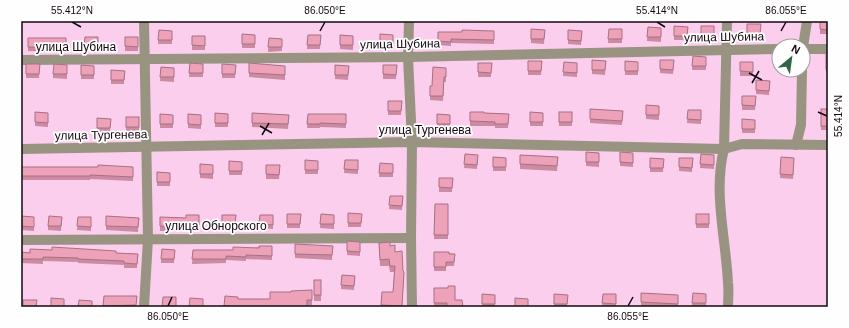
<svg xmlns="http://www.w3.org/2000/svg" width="849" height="328" font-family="Helvetica,sans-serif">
	<rect width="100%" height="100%" fill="#faceec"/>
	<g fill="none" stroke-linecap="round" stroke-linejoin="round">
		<g stroke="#989481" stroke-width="10">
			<path d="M144,21L148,239L144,307"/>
			<path d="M409,21L408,57L412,142L411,238L412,307"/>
			<path d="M727,21L724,149C713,192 726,239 728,283C729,291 728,299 728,307"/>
			<path d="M803,47L807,21"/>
			<path d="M803,49H828"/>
			<path d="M21,60L408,57L779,49"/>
			<path d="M796,145L801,125L802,70"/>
			<path d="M21,149L412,142L724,149L742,144L828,145"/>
			<path d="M21,240L411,238"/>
		</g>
	</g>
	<g fill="#cc8ba0">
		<rect x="820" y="21" width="8" height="13"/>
		<path d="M747,24H761L760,38H747Z"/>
		<path d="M674,26L688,27L687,40H674Z"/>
		<rect x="701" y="26" width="13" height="14"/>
		<path d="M648,27L661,28V42L647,41Z"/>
		<path d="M531,29L545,30L544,44L531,43Z"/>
		<path d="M609,29H622V43H608Z"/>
		<path d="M159,30L172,31V44H158Z"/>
		<path d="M568,30L582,31L581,45L568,44Z"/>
		<path d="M494,31V44L451,43V46L438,45V32H462Z"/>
		<path d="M242,34L255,35V48H242Z"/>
		<path d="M380,34L393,35V49L380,48Z"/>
		<path d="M308,35H321L320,49H307Z"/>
		<path d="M340,35L353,36V50L340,49Z"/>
		<path d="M205,36V50H192V45Z"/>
		<path d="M85,37H98V51H84Z"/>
		<rect x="125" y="37" width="13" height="14"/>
		<path d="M28,38H66V52L28,51Z"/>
		<path d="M269,38L282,39V51L268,52Z"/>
		<rect x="826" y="54" width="2" height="19"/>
		<path d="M693,56L706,57V70H692Z"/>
		<path d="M592,60L606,61L605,75L592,74Z"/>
		<path d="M660,60H674L673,74L660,73Z"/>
		<path d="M528,61H542L541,75H528Z"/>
		<path d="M625,61L638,62V75H625Z"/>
		<path d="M564,62L577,63V77L563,76Z"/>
		<rect x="740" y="62" width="13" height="14"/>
		<path d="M190,63L203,64V77H189Z"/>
		<path d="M249,63L285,66V80L249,77Z"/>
		<path d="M478,63H492L491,77H478Z"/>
		<path d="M26,64H40L39,78H26Z"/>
		<path d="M222,64L236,65L235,78H222Z"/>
		<path d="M67,65V79L53,78V74Z"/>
		<path d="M81,65L94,66V79H81Z"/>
		<path d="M335,65L349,66L348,80L335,79Z"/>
		<path d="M383,65H397L396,79H383Z"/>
		<path d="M161,67L174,68V82L160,81Z"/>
		<path d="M446,68V82H444L443,101L430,100V86H432Z"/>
		<path d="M111,70L125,71L124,84H111Z"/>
		<path d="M756,80L770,81L769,95L756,94Z"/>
		<path d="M742,96H756L755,110H742Z"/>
		<path d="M388,101H402L401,115H388Z"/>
		<path d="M646,105L659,106V120L646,119Z"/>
		<path d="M590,109L623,111L622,125L590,123Z"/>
		<rect x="821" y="109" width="7" height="21"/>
		<path d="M688,110H701V124L687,123Z"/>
		<path d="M35,112L48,113V127L35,126Z"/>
		<path d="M470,112L484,113L509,114L508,128H495V126H470Z"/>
		<path d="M530,112L543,113V126H530Z"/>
		<path d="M572,112V126H559V122Z"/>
		<path d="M215,113L228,114V127H215Z"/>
		<path d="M252,113L289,115L288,129L252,127Z"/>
		<path d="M160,114L173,115V128H160Z"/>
		<path d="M188,114L201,115V129L188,128Z"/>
		<path d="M308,114H346V128L320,127V128H307Z"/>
		<path d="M437,114L450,115V129L437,128Z"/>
		<rect x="126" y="117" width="13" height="14"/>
		<path d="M97,118L111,119L110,132H97Z"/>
		<path d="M742,119L755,120V133H742Z"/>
		<path d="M586,152L599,153V167L586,166Z"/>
		<path d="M620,152L633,153V167L620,166Z"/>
		<path d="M465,154L478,155L477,169L464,168Z"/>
		<path d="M701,154L714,155V169L700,168Z"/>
		<path d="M520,155L558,157L557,171L520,169Z"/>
		<path d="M493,157L506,158V171H493Z"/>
		<path d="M781,157L794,158L793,179L780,178Z"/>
		<path d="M650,158L664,159L663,172H650Z"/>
		<path d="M679,158H693L692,172L679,171Z"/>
		<path d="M305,160L318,161V174H305Z"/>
		<path d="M345,160H358V174L344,173Z"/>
		<path d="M229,161L242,162V175H229Z"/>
		<path d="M380,163L393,164V177H379Z"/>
		<path d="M200,164L213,165V179L200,178Z"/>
		<path d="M280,165L279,179H266V174Z"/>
		<path d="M21,167H133V181L90,179V180H21Z"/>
		<path d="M157,172L170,173V186H157Z"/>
		<path d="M439,178H453L452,192H439Z"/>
		<path d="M390,196H403L402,210L389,209Z"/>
		<path d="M435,204H448V239H434Z"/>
		<path d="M348,213L362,214L361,227H348Z"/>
		<path d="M287,214H301L300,228H287Z"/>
		<path d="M321,214L334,215V229L320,228Z"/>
		<path d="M709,214V228H696V224Z"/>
		<path d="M199,215V229L173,228V231H160V217L186,218Z"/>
		<path d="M222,215H236L235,229L222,228Z"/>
		<path d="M260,215H273V229L259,228Z"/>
		<path d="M21,216L34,217V231L21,230Z"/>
		<path d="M106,216L139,218L138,232L106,230Z"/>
		<path d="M62,217L61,231L48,230V226Z"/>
		<path d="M78,217H91V231L77,230Z"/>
		<path d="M360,242V256L347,255V251Z"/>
		<path d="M379,243L390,246L395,252L403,271L404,278L402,307H381L382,292H393L394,272H390L389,266H380Z"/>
		<path d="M295,244L333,246L332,260L295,258Z"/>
		<path d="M272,246V260L246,259V261L226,260V263L192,264L193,250H233Z"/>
		<path d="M162,249L175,250L174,263H161Z"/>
		<path d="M21,252L138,254L137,268H124V265L78,263V262L43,261V264L21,263Z"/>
		<path d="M434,252L455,254L454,266H446V271H434Z"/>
		<path d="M342,275L355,276L354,290L341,289Z"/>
		<rect x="314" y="280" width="7" height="21"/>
		<path d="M434,288L455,300L463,307H434Z"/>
		<path d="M312,290V305H307V307H224L225,296L238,299H270L291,292Z"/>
		<path d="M641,293L678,295V307H641Z"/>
		<path d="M693,293L706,294V307H692Z"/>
		<path d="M482,294L495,295V307H482Z"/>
		<path d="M603,294H616V307H602Z"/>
		<path d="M568,295L567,307H554V304Z"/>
		<path d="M104,296H137L136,307H103Z"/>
	</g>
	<g fill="#eda2ba" stroke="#a67182">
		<path d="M820,21H828V30L820,29Z"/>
		<path d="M747,24H761L760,34H747Z"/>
		<path d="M674,26L688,27L687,36H674Z"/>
		<path d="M701,26H714V36L701,35Z"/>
		<path d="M648,27L661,28V37H647Z"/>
		<path d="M531,29L545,30L544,39H531Z"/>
		<path d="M609,29H622V39H608Z"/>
		<path d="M159,30L172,31V40H158Z"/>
		<path d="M462,30L494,31V40L451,39V42L438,41V32H462Z"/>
		<path d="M568,30L582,31L581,41L568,40Z"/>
		<path d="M242,34L255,35V44H242Z"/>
		<path d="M380,34L393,35V44H380Z"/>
		<path d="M308,35H321L320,45H307Z"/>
		<path d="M340,35L353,36V45H340Z"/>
		<path d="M192,36H205V46L192,45Z"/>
		<path d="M85,37H98V47L84,46Z"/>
		<path d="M125,37H138V47L125,46Z"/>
		<path d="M28,38H66V48L28,47Z"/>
		<path d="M269,38L282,39V47H268Z"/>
		<rect x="826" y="54" width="2" height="15"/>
		<path d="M693,56L706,57V66H692Z"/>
		<path d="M592,60L606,61L605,70H592Z"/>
		<path d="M660,60H674L673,70L660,69Z"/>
		<path d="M528,61H542L541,71H528Z"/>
		<path d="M625,61L638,62V71H625Z"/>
		<path d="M564,62L577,63V73L563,72Z"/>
		<path d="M740,62H753V72L740,71Z"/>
		<path d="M190,63L203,64V73H189Z"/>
		<path d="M249,63L285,66V75L249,73Z"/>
		<path d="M478,63H492L491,73L478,72Z"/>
		<path d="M26,64H40L39,74H26Z"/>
		<path d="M54,64L67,65V74H53Z"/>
		<path d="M222,64L236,65L235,74H222Z"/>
		<path d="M81,65L94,66V75H81Z"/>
		<path d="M335,65L349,66L348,75H335Z"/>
		<path d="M383,65H397L396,75L383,74Z"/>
		<path d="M161,67L174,68V77H160Z"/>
		<path d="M433,67L446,68V77H444L443,96H430V86H432Z"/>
		<path d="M111,70L125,71L124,80H111Z"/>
		<path d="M756,80L770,81L769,91L756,90Z"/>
		<path d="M742,96H756L755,106L742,105Z"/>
		<path d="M388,101H402L401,111H388Z"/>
		<path d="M646,105L659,106V115H646Z"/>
		<path d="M590,109L623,111L622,121L590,119Z"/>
		<rect x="821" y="109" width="7" height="17"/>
		<path d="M688,110H701V120L687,119Z"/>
		<path d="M35,112L48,113V123L35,122Z"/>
		<path d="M470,112H484V113L509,114L508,124H495V122L470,121Z"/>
		<path d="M530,112L543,113V122H530Z"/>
		<rect x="559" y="112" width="13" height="10"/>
		<path d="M215,113L228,114V123H215Z"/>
		<path d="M252,113L289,115L288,124L252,123Z"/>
		<path d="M160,114L173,115V124H160Z"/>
		<path d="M188,114L201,115V125L188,124Z"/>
		<path d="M308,114H346V124L320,123V124H307Z"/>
		<path d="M437,114L450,115V124H437Z"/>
		<rect x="126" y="117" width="13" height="10"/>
		<path d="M97,118L111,119L110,128H97Z"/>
		<path d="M742,119L755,120V129H742Z"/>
		<path d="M586,152L599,153V162H586Z"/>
		<path d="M620,152L633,153V163L620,162Z"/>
		<path d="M465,154L478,155L477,165L464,164Z"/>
		<path d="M701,154L714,155V165L700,164Z"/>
		<path d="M520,155L558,157L557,166L520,164Z"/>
		<path d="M493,157L506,158V167H493Z"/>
		<path d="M781,157L794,158L793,175L780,174Z"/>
		<path d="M650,158L664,159L663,168H650Z"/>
		<path d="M679,158H693L692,168L679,167Z"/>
		<path d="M305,160L318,161V170H305Z"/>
		<path d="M345,160H358V170L344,169Z"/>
		<path d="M229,161L242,162V171H229Z"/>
		<path d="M380,163L393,164V173H379Z"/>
		<path d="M200,164L213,165V174H200Z"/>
		<path d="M98,165L133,167V177L90,175V176H21V167H98Z"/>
		<path d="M266,165H280L279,175L266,174Z"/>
		<path d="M157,172L170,173V182H157Z"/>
		<path d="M439,178H453L452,188L439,187Z"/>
		<path d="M390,196H403L402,206L389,205Z"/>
		<path d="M435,204H448V235H434Z"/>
		<path d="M348,213L362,214L361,223H348Z"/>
		<path d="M287,214H301L300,224H287Z"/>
		<path d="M321,214L334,215V224H320Z"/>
		<rect x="696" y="214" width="13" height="10"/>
		<path d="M186,215H199V225L173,224V227L160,226V217L186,218Z"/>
		<path d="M222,215H236L235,225L222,224Z"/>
		<path d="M260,215H273V225L259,224Z"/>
		<path d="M21,216L34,217V227L21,226Z"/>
		<path d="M49,216L62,217L61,226H48Z"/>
		<path d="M106,216L139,218L138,227L106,226Z"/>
		<path d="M78,217H91V227L77,226Z"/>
		<path d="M347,241L360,242V252L347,251Z"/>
		<path d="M390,242V246L395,245V252L402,251L403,271L404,272L402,306L381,305L382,292H393L395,266H390L389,259L380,260L379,243Z"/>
		<path d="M295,244L333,246L332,255L295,254Z"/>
		<path d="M259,246H272V256L246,255V257L226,256V259H192L193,250H233V247L259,248Z"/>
		<path d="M52,247L116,251V253L138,254L137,264L124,263V261L78,259V258L43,257V259H21V252L30,253V249L52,250Z"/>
		<path d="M162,249L175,250L174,259H161Z"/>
		<path d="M434,252H449V254H455L454,262H446V267H434Z"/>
		<path d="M342,275L355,276L354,286L341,285Z"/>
		<rect x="314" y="280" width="7" height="15"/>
		<path d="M448,286H455V300H462L463,307H447V303H434V288H448Z"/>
		<path d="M312,290V300H307V307H248L224,306L225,296L238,297V299H270V292H291V291Z"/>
		<path d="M641,293L678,295V304L641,302Z"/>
		<path d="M693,293L706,294V303H692Z"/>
		<path d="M482,294L495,295V304H482Z"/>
		<path d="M554,294L568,295L567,304H554Z"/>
		<path d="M603,294H616V304L602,303Z"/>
		<path d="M104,296H137L136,305L103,306Z"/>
		<path d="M163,297H176V307H162Z"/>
		<path d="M51,298L64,299V307H51Z"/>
		<path d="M190,298L203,299V307H189Z"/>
		<path d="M515,298L528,299V307H515Z"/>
		<path d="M23,300H37L36,307H23Z"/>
		<path d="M79,300L92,301V307H78Z"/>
	</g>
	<path fill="none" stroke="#140710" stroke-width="1.5" d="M72,22L81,27M657,22L665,27M320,31L325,22M781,31L786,22M749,73L762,80M752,83L759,71M818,112L827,116M260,126L272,133M262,135L269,123M168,306L172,297M628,306L633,297"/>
	<g text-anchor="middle" stroke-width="3.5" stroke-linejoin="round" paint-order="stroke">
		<g font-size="12" fill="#140710" stroke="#fefefe">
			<text transform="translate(724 37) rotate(-1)" y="4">улица Шубина</text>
			<text transform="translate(400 44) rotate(-1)" y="4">улица Шубина</text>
			<text x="76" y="51">улица Шубина</text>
			<text x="425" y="134">улица Тургенева</text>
			<text transform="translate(101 135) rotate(-1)" y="4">улица Тургенева</text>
			<text x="216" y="230">улица Обнорского</text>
		</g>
	</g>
	<rect width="849" height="328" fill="none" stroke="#fefefe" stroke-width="44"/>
	<g transform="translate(791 58) rotate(29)"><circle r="19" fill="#fefefe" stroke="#a09b9f"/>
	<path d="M0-3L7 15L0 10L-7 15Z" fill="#316449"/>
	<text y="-6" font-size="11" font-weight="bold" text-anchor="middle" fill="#140710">N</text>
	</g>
	<rect x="22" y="22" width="805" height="284" fill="none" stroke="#140710" stroke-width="1.5"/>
	<g font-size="10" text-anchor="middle" fill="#140710">
		<text x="72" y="14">55.412°N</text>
		<text x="325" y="14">86.050°E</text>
		<text x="657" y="14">55.414°N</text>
		<text x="786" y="14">86.055°E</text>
		<text transform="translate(838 116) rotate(-90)" y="4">55.414°N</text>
		<text x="168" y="320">86.050°E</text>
		<text x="628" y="320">86.055°E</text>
	</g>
</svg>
